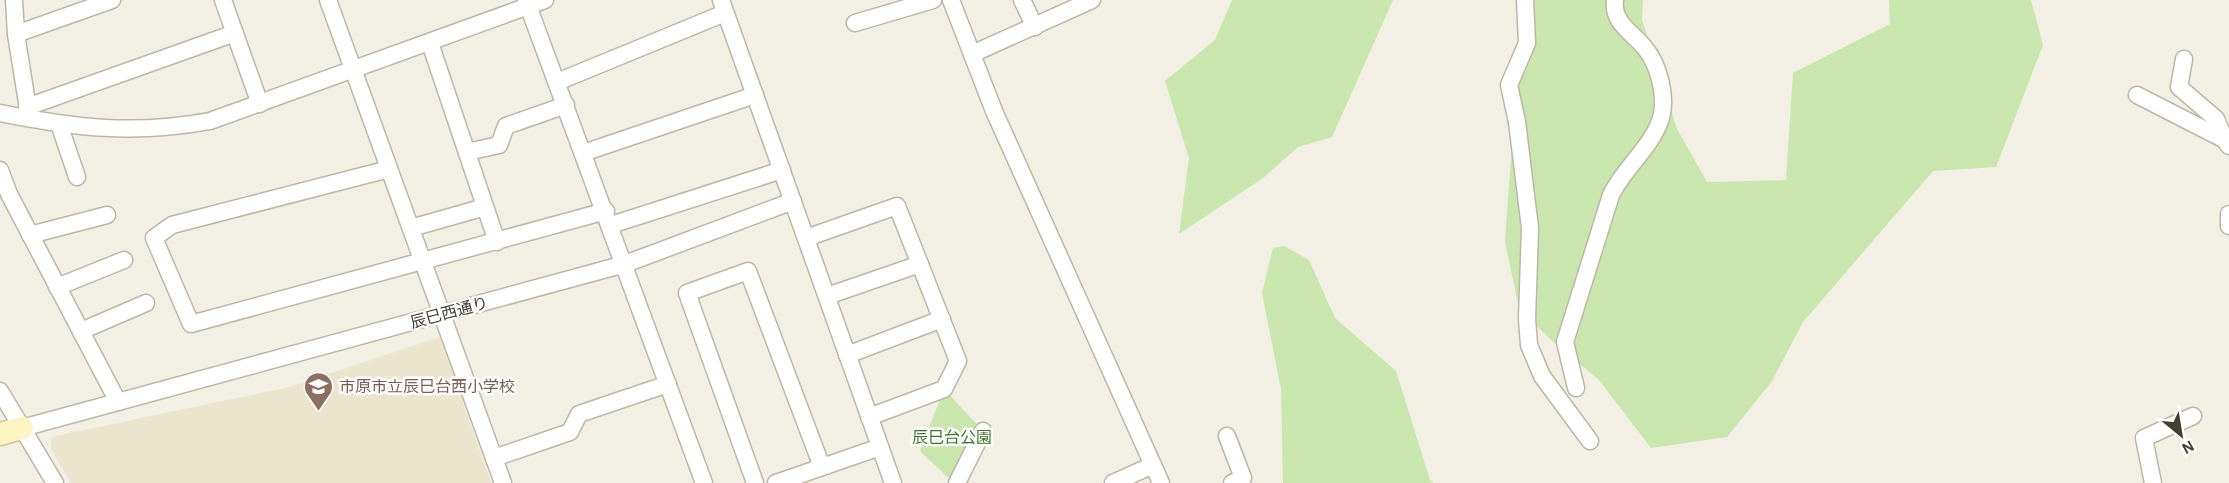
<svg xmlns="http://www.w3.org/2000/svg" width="2229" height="483" font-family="'Alegreya Sans','Noto Sans JP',sans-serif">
	<rect width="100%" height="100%" fill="#f2efe4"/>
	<path fill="#ebe5ce" d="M440,337L491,483H71L51,449V437L290,387Z"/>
	<g fill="#c8e6ad">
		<path d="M1232,0H1393L1332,137L1298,147L1263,178L1179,234L1189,158L1165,81L1215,40Z"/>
		<path d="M1522,0H1643L1642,20L1677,129L1707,182L1786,180L1793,73L1890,24L1889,0H2031L2043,45L1996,167L1933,171L1803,322L1772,381L1727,437L1651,448L1599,380L1550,339L1519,308L1505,242Z"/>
		<path d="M1284,246L1309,260L1335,318L1396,371L1430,480L1434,483H1283L1281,389L1262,293L1273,248Z"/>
		<path d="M944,389L983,431L954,483L920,451Z"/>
	</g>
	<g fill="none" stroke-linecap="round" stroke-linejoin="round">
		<defs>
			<g id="street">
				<path d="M14,0L16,34L29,115"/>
				<path d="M223,0L260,104"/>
				<path d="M328,0L503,483"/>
				<path d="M526,0L704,483"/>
				<path d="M721,0L893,483"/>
				<path d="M951,0L994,111L1161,483"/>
				<path d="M1022,0L1035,27"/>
				<path d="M1525,0L1527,43L1509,85L1517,122L1530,228L1527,319L1529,345L1542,376L1590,441"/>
				<path d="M855,23L933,0"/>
				<path d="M16,34L112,0"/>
				<path d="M430,43L497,242"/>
				<path d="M972,54L1092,0"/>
				<path d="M2184,59L2179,87L2216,119L2225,140"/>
				<path d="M557,82L725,13"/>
				<path d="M2137,95L2225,140L2229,146"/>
				<path d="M27,107L235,33"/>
				<path d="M0,113C77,128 133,135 210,121L545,0"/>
				<path d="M59,124L77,177"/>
				<path d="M467,152L499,145L506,126L566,105"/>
				<path d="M583,153L755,95"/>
				<path d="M389,169L172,225L154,238L191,324L606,211"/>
				<path d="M0,170L9,194L118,402"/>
				<path d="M2229,214V226"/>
				<path d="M611,225L782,170"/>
				<path d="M411,228L485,207"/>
				<path d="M30,235L107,215"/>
				<path d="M806,238L897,206L958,361L944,389L869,417"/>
				<path d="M57,287L124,260"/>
				<path d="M827,296L920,264"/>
				<path d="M81,331L146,303"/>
				<path d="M847,355L942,319"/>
				<path d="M1576,388L1565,342L1611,195C1624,168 1652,147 1661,118C1667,97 1659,65 1645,48C1632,32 1612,23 1615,0"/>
				<path d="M0,391L55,483"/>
				<path d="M22,428L625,264L793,201"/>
				<path d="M1227,436L1243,478L1232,483"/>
				<path d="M494,458L570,432L579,414L668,384"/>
				<path d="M755,483L687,293L748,271L822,467"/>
				<path d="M776,483L880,447"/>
				<path d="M957,483L983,431"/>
				<path d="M1113,483L1153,465"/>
				<path d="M2153,483L2144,438L2193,416"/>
			</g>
			<path id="secondary" d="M0,434L22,428"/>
		</defs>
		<use href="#street" stroke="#bdb7a7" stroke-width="19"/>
		<use href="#secondary" stroke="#d2c695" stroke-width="25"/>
		<use href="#street" stroke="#fff" stroke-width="16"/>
		<use href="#secondary" stroke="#fef4c3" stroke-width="22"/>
	</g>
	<defs>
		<symbol id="school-pin" viewBox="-11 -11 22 30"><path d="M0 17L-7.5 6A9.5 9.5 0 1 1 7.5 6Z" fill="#8d6e63" stroke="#fff"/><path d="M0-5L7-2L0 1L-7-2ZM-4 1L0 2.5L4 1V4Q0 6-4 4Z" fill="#fff"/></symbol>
	</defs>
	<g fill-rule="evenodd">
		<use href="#school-pin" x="302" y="370" width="33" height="45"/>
	</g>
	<g text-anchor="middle" stroke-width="5" stroke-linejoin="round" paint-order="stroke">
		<g font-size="16" fill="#443f34" stroke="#fff">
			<text transform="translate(449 312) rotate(-15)" y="6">辰巳西通り</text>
		</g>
		<g font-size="16" fill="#785e54" stroke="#fff" text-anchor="start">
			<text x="339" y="392">市原市立辰巳台西小学校</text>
		</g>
		<g font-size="16" fill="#407429" stroke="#fff">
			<text x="952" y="443">辰巳台公園</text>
		</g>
	</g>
	<g transform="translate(2181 435) rotate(150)" stroke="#ffffff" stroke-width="4.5" paint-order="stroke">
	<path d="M0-4.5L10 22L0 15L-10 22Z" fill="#443f34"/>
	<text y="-9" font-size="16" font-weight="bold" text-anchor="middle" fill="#443f34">N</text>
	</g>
</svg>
